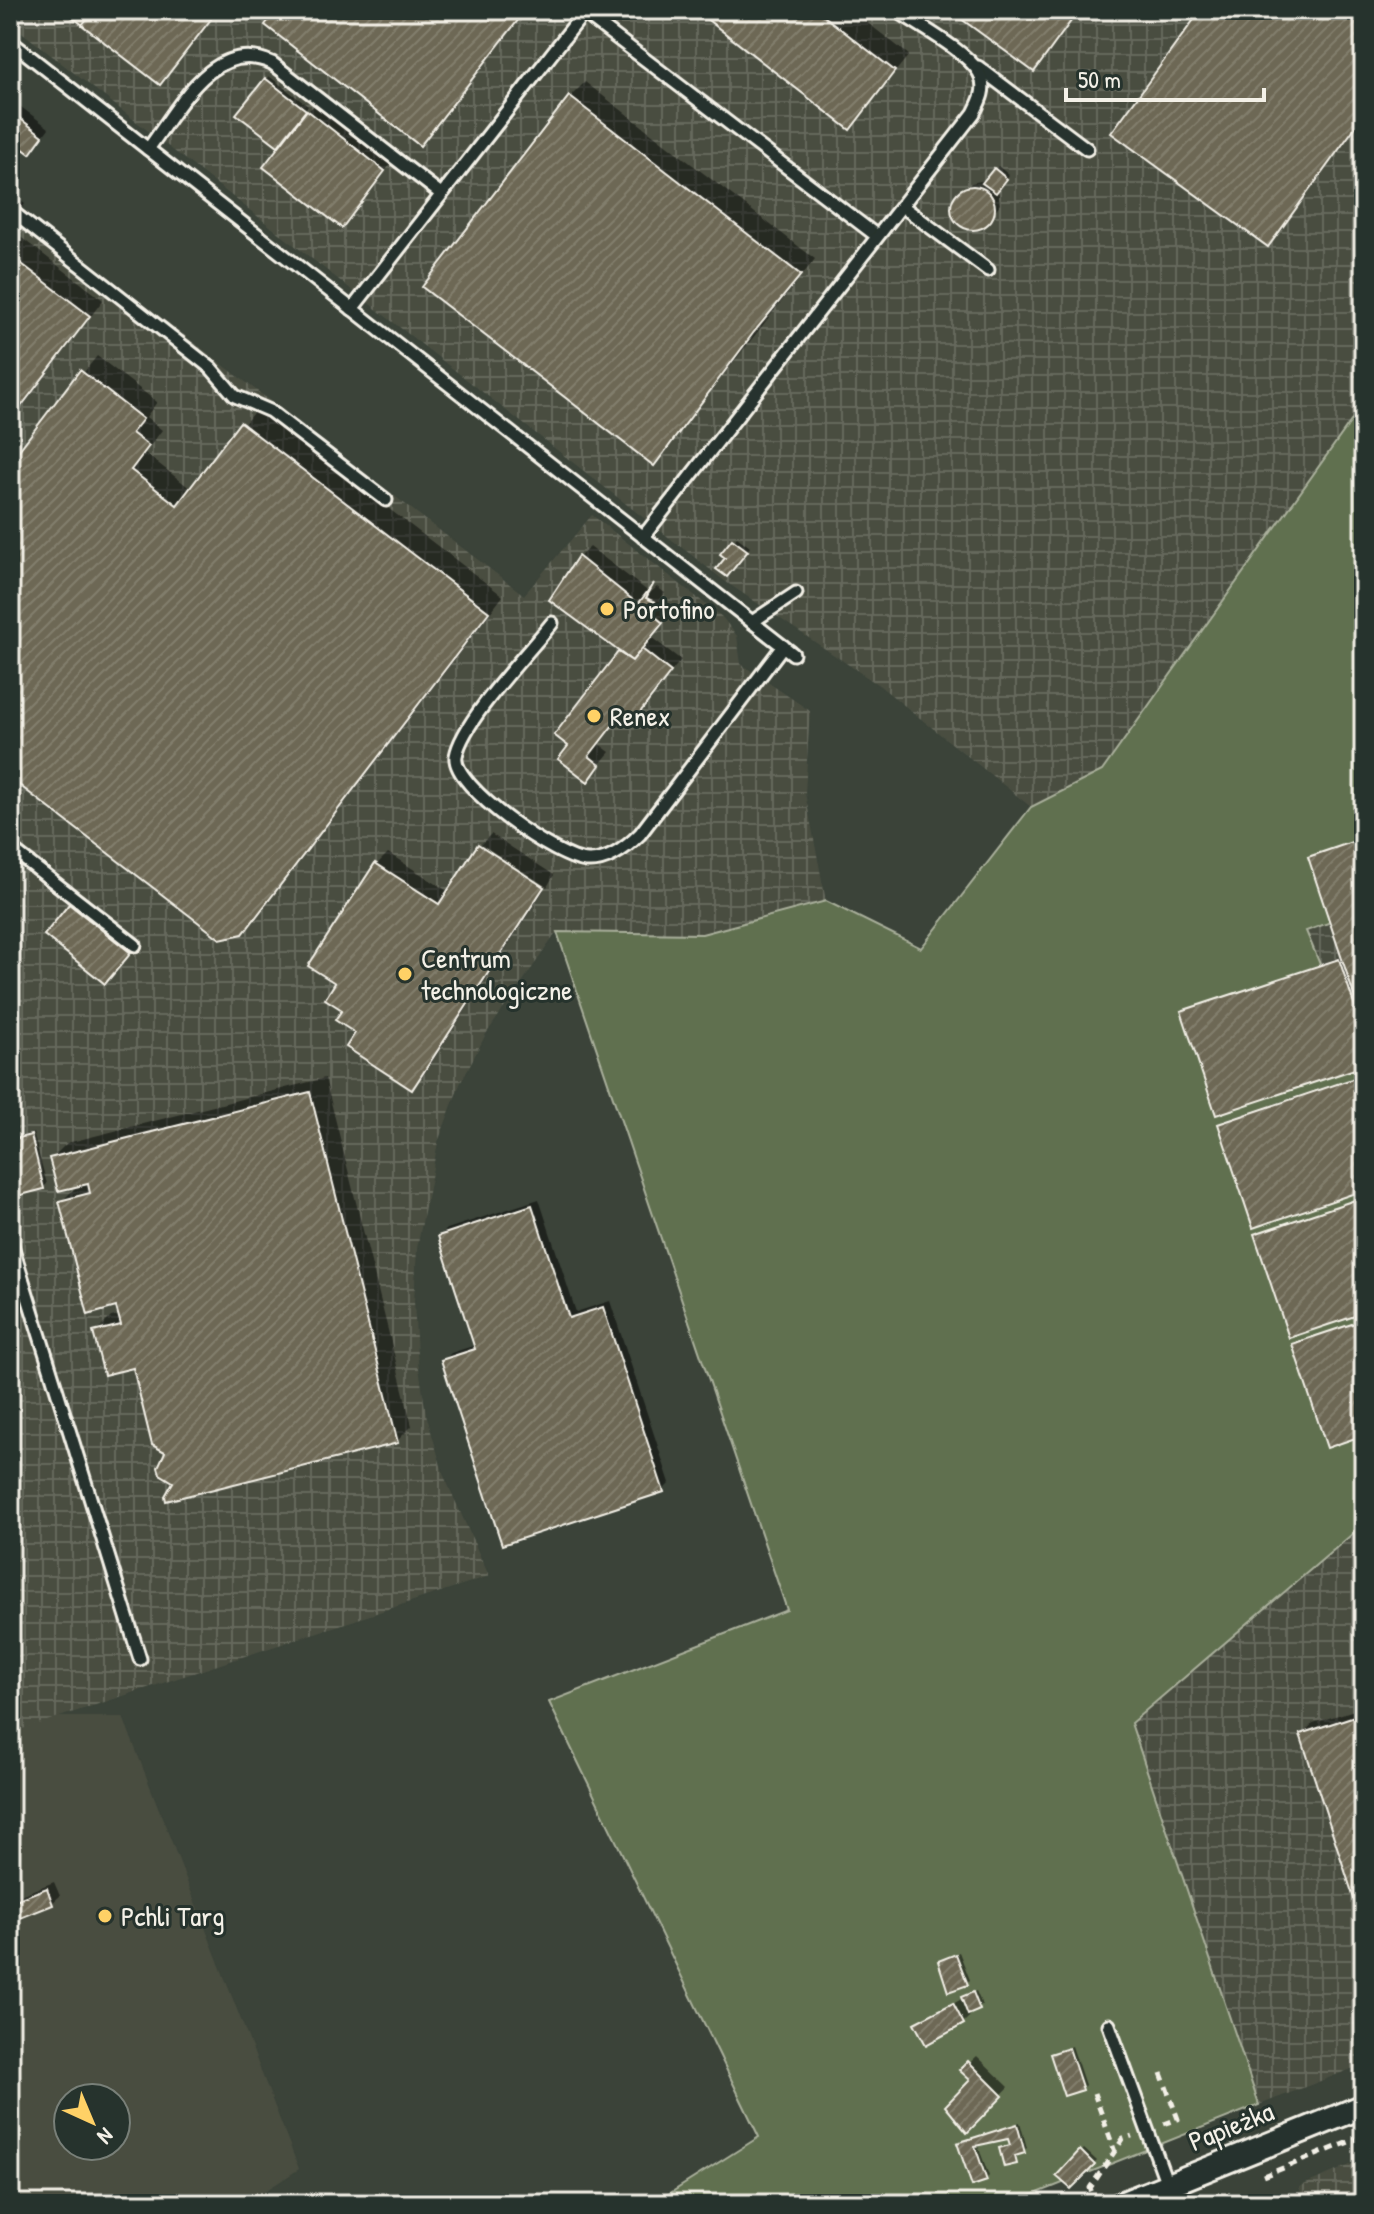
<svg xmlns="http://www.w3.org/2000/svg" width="1374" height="2214" font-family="'Patrick Hand',sans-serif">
	<defs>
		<pattern id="industrial-grid" width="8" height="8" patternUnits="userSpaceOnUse" patternTransform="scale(2)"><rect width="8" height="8" fill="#4a4e41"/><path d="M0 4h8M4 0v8" fill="none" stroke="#65685c"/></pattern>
		<pattern id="building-hatch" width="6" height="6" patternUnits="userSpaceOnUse" patternTransform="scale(2)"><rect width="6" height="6" fill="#6d6855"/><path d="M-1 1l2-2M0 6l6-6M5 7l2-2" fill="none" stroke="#827e6d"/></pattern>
	</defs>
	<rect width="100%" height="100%" fill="#3b4339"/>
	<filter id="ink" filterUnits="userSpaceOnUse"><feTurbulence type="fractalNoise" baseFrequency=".0125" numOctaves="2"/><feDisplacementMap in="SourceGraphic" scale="16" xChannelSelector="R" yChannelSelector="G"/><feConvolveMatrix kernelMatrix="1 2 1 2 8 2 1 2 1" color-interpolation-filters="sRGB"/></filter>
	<g filter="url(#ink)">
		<path fill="#4a4e41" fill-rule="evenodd" d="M54,1717H123L299,2169L245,2204H10V1733ZM68,2098H116V2146H68Z"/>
		<g fill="url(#industrial-grid)">
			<path d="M10,10H1364V403L1102,772L1031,807L880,686L726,582L10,23Z"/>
			<path d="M10,202L524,595L592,515L722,617L737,636L741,664L810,711L805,793L826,901L702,934L557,932L486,1034L460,1084L438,1142L417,1248L414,1301L417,1355L426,1414L444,1476L489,1576L10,1733Z"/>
			<path d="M1364,910V1069L1305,930Z"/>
			<path d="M1364,1524V2064L1259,2105L1131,1723Z"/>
			<path d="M1364,2159V2204H1305L1299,2187Z"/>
		</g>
		<path fill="#606f50" stroke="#aab09c" stroke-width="2" d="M1364,403V910L1306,931L1364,1069V1524L1131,1723L1259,2105L1010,2204H653L759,2137L549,1702L787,1610L557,932L702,934L826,901L921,948L1031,807L1102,771Z"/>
		<g fill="#0007">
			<path d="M279,10H527L420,143Z"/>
			<path d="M698,10H851L909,55L850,127Z"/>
			<path d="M953,10H1081L1034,69Z"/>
			<path d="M1204,10H1364V117L1267,245Z"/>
			<path d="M269,76L308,106L280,141L266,79Z"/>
			<path d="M585,82L815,259L654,463L570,97Z"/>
			<path d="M320,100L395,159L341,225L308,111Z"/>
			<path d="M17,104L49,128L37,144L20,143L10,151V109Z"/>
			<path d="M998,166L1009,175L998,189L1000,204L986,223L968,227L957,220L954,201L971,183L985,180Z"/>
			<path d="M10,193L25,204L10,223Z"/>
			<path d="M10,229L103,300L10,423Z"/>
			<path d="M97,356L157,402L146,417L162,430L145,453L191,489L257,408L503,596L258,916L242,932L10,775V465Z"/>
			<path d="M737,537L750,547L730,572L728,557L723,554Z"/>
			<path d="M590,547L650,593L657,587L665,593L660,600L672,610L651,637L681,660L633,718L624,711L599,744L610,752L587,779L571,746L557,735L621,652L578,558Z"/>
			<path d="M491,834L554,875L547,887L481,844Z"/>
			<path d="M1364,838V1003L1358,1005L1364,1023V1064L1184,1012L1343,956L1310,858Z"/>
			<path d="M479,847L544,890L423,1076L412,1087L357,1033L344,1010L338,982L311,965L377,864L388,853L449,892Z"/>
			<path d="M82,894L140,941L105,982L47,935Z"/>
			<path d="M1364,1074V1188L1220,1124L1223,1121Z"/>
			<path d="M325,1078L412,1426L397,1441L176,1481L134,1366L95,1333L111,1317L120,1315L61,1202L79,1184L51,1159L67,1143Z"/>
			<path d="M33,1133L47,1184L43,1187L10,1160V1139Z"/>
			<path d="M1364,1196V1310L1257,1234Z"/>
			<path d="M539,1199L576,1312L610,1301L670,1483L663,1490L443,1361L451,1353L476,1345L440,1236L447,1229Z"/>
			<path d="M1364,1319V1433L1295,1344Z"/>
			<path d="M1364,1707V1923L1302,1735L1313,1723Z"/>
			<path d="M54,1882L60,1896L52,1903L10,1920V1899Z"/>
			<path d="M959,1952L970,1980L966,1983L940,1961Z"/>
			<path d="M976,1991L982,2005L969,2012L970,2016L963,2023L917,2024Z"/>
			<path d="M1072,2046L1085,2085L1082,2088L1052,2055Z"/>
			<path d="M977,2056L1009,2087L967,2130L973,2080L962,2070Z"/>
			<path d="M1020,2122L1027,2148L1018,2153L1016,2162L1001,2149L1012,2143L1010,2137L977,2143L989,2176L986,2179L959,2143Z"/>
			<path d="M1084,2149L1097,2161L1071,2187L1059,2176Z"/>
		</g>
		<g fill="url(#building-hatch)" stroke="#f4f1e8" stroke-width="2">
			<path d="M63,10H94L83,25Z"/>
			<path d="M94,10H218L160,85L82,25Z"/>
			<path d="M276,10H526L420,146L265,25Z"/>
			<path d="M695,10H816L895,71L850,130Z"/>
			<path d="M949,10H1079L1034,72Z"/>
			<path d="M1201,10H1364V115L1268,247L1111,133Z"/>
			<path d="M265,78L306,110L278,146L236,114Z"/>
			<path d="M569,96L801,275L754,332L654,466L422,287Z"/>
			<path d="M307,110L385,171L342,228L263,167Z"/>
			<path d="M10,111L43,136L30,154L18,145L10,153Z"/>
			<path d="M994,168L1007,179L996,193L982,183Z"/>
			<circle cx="973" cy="208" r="22"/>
			<path d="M10,255L90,316L10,421Z"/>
			<path d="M80,370L143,419L132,433L149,446L131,470L177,505L240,422L489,612L243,934L220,939L10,778V462Z"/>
			<path d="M732,539L748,551L727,577L716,569L725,558L720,554Z"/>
			<path d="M578,556L638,604L654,583L646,598L655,602L650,612L663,623L632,661L549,600Z"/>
			<path d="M642,649L671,672L634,720L623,712L589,756L600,765L588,782L558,759L568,746L554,735L618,652L632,661Z"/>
			<path d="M1364,838V1005L1358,1007L1308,857Z"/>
			<path d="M478,844L544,887L412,1090L346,1047L355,1033L335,1020L342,1010L325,999L335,983L308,966L375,863L439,904Z"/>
			<path d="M69,904L131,953L105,984L44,935Z"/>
			<path d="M1339,959L1364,1033V1066L1216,1115L1181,1011Z"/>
			<path d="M1364,1075V1190L1253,1228L1218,1124Z"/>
			<path d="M310,1092L398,1443L166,1501L165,1496L173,1482L160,1474L158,1467L165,1452L152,1445L133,1368L104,1375L93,1332L121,1325L116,1307L88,1315L59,1201L90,1193L88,1184L58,1191L49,1158Z"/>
			<path d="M31,1135L44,1189L17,1196L10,1168V1140Z"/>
			<path d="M1364,1197V1313L1289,1338L1254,1234Z"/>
			<path d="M532,1205L569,1318L603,1307L664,1492L502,1545L441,1360L475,1349L438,1236Z"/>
			<path d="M1364,1320V1435L1327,1448L1292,1344Z"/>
			<path d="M1364,1713V1929L1300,1734Z"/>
			<path d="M47,1888L53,1905L10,1922V1902Z"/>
			<path d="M956,1954L968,1985L948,1992L938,1961Z"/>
			<path d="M973,1992L980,2010L968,2015L961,1997Z"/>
			<path d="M953,2003L964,2024L926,2045L914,2023Z"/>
			<path d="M1069,2048L1083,2090L1064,2096L1050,2054Z"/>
			<path d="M968,2061L1003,2096L967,2133L945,2106L970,2080L959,2070Z"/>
			<path d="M1017,2124L1025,2153L1015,2156L1017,2164L1004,2167L999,2148L1010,2145L1008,2139L975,2146L987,2181L972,2186L957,2143Z"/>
			<path d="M1080,2150L1095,2165L1071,2189L1056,2176Z"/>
		</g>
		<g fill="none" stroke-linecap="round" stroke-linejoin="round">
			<defs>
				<g id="service">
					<path d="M584,13L877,236"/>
					<path d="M10,41L793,654"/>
					<path d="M978,67L1087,149"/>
					<path d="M148,149C177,111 213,36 272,63L441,194"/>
					<path d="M902,206L988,270"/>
					<path d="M10,210L211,368L235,396L270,411L386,500"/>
					<path d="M352,309L586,10"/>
					<path d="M643,537L974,113C980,101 986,90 981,77C974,55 916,24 896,10"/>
					<path d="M752,622L796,593"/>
					<path d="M552,623C528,653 462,721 456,756C451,786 559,861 588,861C608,862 626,848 640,834L783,646"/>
					<path d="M10,848L135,945"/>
					<path d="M10,1239L140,1659"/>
					<path d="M1109,2025L1167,2184"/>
				</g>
				<path id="minor" d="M1121,2204L1364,2106"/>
			</defs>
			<use href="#service" stroke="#f4f1e8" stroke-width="17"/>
			<use href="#minor" stroke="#f4f1e8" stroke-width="28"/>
			<g stroke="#f4f1e8" stroke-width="5" stroke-dasharray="8 6" stroke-linecap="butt">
				<path d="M1161,2073L1178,2119L1164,2124"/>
				<path d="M1094,2093L1115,2152"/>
				<path d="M1263,2176L1364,2136"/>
				<path d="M1097,2204L1090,2188L1123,2139L1132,2136"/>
			</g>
			<use href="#service" stroke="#26332d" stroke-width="11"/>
			<use href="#minor" stroke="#26332d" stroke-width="22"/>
		</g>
	</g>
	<g fill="#ffd166" stroke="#26332d" stroke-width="3">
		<circle cx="607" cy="609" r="8"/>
		<circle cx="594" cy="716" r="8"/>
		<circle cx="405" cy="974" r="8"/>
		<circle cx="105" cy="1916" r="8"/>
	</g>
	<g text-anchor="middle" stroke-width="6" stroke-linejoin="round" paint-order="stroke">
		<g font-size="28" fill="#f4f1e8" stroke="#26332d" text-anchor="start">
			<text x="623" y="619">Portofino</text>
			<text x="610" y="726">Renex</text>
			<text x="421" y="968">Centrum<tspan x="421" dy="32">technologiczne</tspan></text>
			<text x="121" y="1926">Pchli Targ</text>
		</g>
		<g font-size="28" fill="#f4f1e8" stroke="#26332d">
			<text transform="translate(1231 2126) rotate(-22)" y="10">Papieżka</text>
		</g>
	</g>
	<rect width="1374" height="2214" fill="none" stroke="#26332d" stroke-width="40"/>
	<rect x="20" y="20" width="1334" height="2174" fill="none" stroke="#f4f1e8" stroke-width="3" filter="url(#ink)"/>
	<g transform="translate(92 2122) rotate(136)"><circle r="38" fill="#26332d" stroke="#787f78" stroke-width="2"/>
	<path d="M0-6L14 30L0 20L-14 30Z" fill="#ffd166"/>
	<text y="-12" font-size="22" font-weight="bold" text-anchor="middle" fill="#f4f1e8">N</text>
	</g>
	<path d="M1066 88v12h198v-12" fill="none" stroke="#f4f1e8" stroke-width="4"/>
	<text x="1078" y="88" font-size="24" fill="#f4f1e8" stroke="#26332d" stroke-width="6" paint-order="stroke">50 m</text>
</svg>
